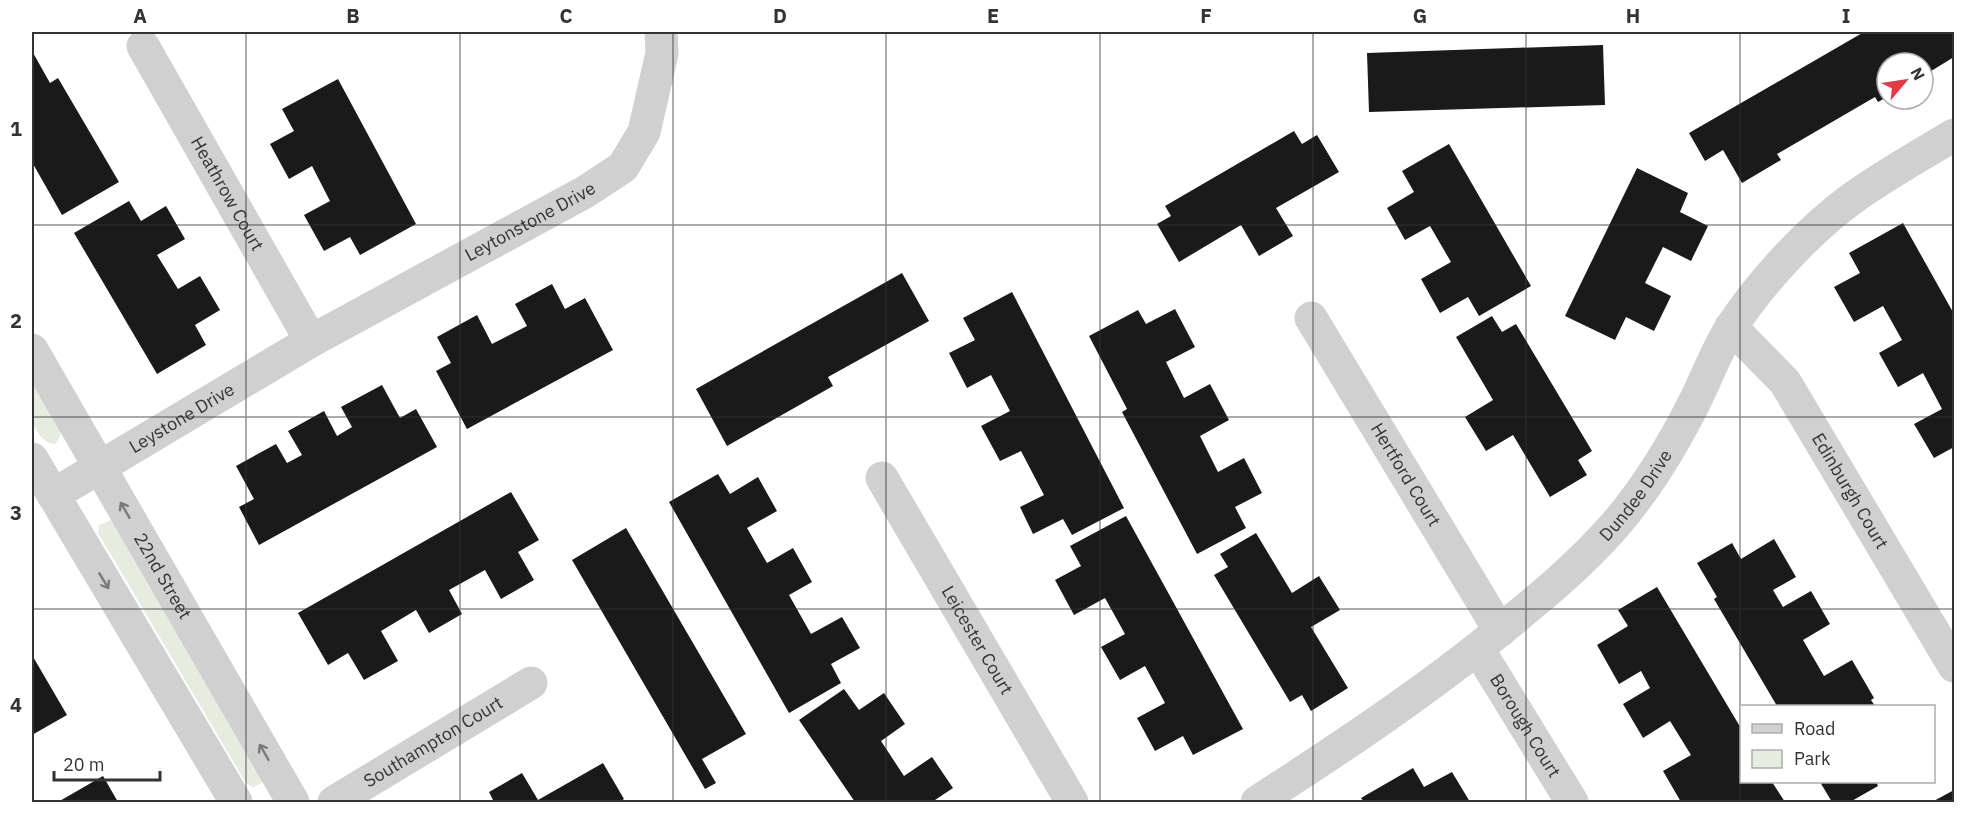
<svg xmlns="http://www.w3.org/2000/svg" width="1986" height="834" font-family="'IBM Plex Sans',sans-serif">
	<rect width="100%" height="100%" fill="#fff"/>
	<g fill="#e6ecdf">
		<path d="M32,382L61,432L59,439L55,444C44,444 36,431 32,421C28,410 32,393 32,382Z"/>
		<path d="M111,520L116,523L263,781L260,784L253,787L246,783L101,538L98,534L99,525Z"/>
	</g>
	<g fill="#1a1a1a">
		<path d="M1864,32H1954V57L1923,76V63H1887V97L1878,102L1875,97L1777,154L1781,160L1742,183L1723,150L1705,161L1689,133Z"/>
		<path d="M1603,45L1605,105L1369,112L1367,53Z"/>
		<path d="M32,51L50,83L58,78L119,182L62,215L32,162Z"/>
		<path d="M338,79L416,224L360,255L350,237L324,251L304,215L330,201L312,166L289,179L270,144L294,131L282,109Z"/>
		<path d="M1294,131L1302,144L1317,135L1339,172L1276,208L1293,236L1259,256L1241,225L1179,262L1157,224L1171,216L1165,206Z"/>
		<path d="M1449,144L1531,286L1479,316L1468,297L1440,313L1421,279L1451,262L1430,226L1405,240L1387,208L1414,192L1402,171Z"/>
		<path d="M1637,168L1688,193L1680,212L1708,226L1691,261L1663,247L1645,283L1671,296L1654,331L1626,317L1615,340L1565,316Z"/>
		<path d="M129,201L141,221L166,206L185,239L157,255L178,289L200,276L220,310L195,325L206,345L157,374L74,233Z"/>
		<path d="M1903,223L1954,314V447L1934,458L1914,424L1942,409L1923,373L1898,387L1879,353L1902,340L1883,306L1854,322L1834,287L1860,273L1849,253Z"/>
		<path d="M902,273L929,321L828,377L833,386L727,446L696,389Z"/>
		<path d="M552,284L565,309L585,298L613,350L467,429L436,371L451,363L437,337L477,315L492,344L527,326L515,304Z"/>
		<path d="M1012,292L1124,508L1072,535L1063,519L1033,534L1020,507L1044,495L1021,451L1000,461L981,426L1010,411L991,375L967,388L949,353L975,340L963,318Z"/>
		<path d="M1175,309L1195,347L1166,362L1184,398L1210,384L1229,420L1200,436L1218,472L1244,458L1262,493L1235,507L1246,528L1197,554L1122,412L1127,409L1089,336L1138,310L1146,324Z"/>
		<path d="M1492,316L1502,332L1516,324L1592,451L1578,460L1587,475L1550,497L1513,435L1486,451L1465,417L1493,400L1456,337Z"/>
		<path d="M382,385L400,418L416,409L437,447L259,545L239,507L254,499L236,466L276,444L287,463L302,455L288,431L324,411L337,436L352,427L341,407Z"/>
		<path d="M718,474L730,494L758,477L777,511L747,528L767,563L793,548L812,582L789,595L811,634L842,617L860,648L831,664L841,683L789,713L669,502Z"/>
		<path d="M511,492L539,540L518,552L534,580L501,599L485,570L449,590L462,614L429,633L416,610L381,631L398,661L364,680L348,653L328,665L298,613Z"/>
		<path d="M1126,516L1243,729L1193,755L1183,736L1155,751L1137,718L1165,703L1145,666L1120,680L1101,647L1125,634L1105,598L1074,615L1055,580L1081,566L1070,546Z"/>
		<path d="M626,528L746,734L702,759L716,783L705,789L572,560Z"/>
		<path d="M1256,533L1292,593L1319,576L1340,610L1311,627L1348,688L1311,711L1302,695L1290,702L1214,575L1228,567L1220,554Z"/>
		<path d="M1774,539L1796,577L1773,590L1783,607L1811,591L1830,624L1803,640L1824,676L1852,660L1874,698L1871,700L1875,706H1777L1714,599L1717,597L1697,563L1732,543L1741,559Z"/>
		<path d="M1657,587L1742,730V782H1772L1785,802H1681L1663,771L1691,755L1670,721L1643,738L1623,704L1650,688L1641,671L1619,684L1597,645L1628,626L1618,610Z"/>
		<path d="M32,655L67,715L32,735Z"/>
		<path d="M844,689L859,710L884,693L905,724L881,741L904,776L932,757L953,788L932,802H855L799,720Z"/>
		<path d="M603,763L624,799L619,802H494L489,792L522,773L538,800Z"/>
		<path d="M1413,768L1424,787L1452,772L1470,802H1364L1361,798Z"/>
		<path d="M103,776L118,802H58Z"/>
		<path d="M1820,782H1876L1878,786L1850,802H1832Z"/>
		<path d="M1954,790V802H1932Z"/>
	</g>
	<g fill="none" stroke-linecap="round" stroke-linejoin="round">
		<g stroke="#d0d0d0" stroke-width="33">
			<path id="s1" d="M143,46L311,341"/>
			<path id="s2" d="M1311,318L1500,631"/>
			<path id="s3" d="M1731,327L1785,382L1954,666"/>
			<path id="s4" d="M32,350L293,802"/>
			<path d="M32,459L236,802"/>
			<path id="s5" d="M882,478L1072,802"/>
			<path id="s6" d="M53,495L311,341L585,192L623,167L644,132L662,53L661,32"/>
			<path id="s7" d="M1478,649L1572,802"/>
			<path id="s8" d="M334,802L531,683"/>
			<path id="s9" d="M1257,802C1339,749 1422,694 1498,632C1541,597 1579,566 1615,525C1647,488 1673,445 1695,401C1707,377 1717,349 1732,326C1762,281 1806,233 1850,200C1883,176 1919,156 1954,135"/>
		</g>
	</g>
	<defs><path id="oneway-shaft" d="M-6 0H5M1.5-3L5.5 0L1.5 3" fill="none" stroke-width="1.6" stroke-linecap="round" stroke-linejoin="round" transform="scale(1.5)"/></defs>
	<g stroke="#7a7a7a">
		<use href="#oneway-shaft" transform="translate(125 510) rotate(-120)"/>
		<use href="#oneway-shaft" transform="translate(104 581) rotate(59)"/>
		<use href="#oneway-shaft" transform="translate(264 752) rotate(-120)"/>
	</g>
	<path fill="none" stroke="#333" stroke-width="1.5" stroke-opacity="0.55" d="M246,32V802M460,32V802M673,32V802M886,32V802M1100,32V802M1313,32V802M1526,32V802M1740,32V802M32,225H1954M32,417H1954M32,609H1954"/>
	<g text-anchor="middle" stroke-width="6" stroke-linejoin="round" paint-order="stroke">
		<g font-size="18" fill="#333" stroke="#fff">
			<text dy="6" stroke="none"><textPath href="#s1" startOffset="170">Heathrow Court</textPath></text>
			<text dy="6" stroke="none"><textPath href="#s6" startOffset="550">Leytonstone Drive</textPath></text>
			<text dy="6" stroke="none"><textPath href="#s6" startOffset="150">Leystone Drive</textPath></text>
			<text dy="6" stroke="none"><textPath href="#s2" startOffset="183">Hertford Court</textPath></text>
			<text dy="6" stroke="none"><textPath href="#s3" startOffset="204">Edinburgh Court</textPath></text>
			<text dy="6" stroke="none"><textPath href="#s9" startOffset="490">Dundee Drive</textPath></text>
			<text dy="6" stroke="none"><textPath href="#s4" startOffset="261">22nd Street</textPath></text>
			<text dy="6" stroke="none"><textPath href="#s5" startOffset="188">Leicester Court</textPath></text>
			<text dy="6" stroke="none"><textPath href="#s7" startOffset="90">Borough Court</textPath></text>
			<text dy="6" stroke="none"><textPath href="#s8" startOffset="116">Southampton Court</textPath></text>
		</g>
	</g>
	<rect width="1986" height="834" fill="none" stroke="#ffffff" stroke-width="66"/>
	<rect x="1740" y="705" width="195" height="78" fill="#ffffff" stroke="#adadad" stroke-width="1.5"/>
	<rect x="1752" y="724" width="30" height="9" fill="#d0d0d0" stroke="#adadad" stroke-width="1.5"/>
	<text x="1794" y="735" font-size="18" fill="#333333">Road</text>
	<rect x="1752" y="750" width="30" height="18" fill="#e6ecdf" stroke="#adadad" stroke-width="1.5"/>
	<text x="1794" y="765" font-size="18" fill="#333333">Park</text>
	<g transform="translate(1905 81) rotate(61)"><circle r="28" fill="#ffffff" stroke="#adadad" stroke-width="1.5"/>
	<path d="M0-4.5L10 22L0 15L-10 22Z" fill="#e63946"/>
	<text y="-9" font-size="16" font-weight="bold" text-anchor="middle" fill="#333333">N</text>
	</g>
	<path d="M54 771v9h106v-9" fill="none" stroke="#333333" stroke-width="3"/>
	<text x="63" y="771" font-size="18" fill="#333333" stroke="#ffffff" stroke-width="4.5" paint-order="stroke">20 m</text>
	<rect x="33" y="33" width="1920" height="768" fill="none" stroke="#333" stroke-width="2"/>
	<g font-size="20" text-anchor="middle" font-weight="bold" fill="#333">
		<text x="140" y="23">A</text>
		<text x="353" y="23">B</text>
		<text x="566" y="23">C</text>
		<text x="780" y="23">D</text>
		<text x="993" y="23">E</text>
		<text x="1206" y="23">F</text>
		<text x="1420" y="23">G</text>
		<text x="1633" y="23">H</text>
		<text x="1846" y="23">I</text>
		<text x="16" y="136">1</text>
		<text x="16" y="328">2</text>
		<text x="16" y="520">3</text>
		<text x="16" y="712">4</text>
	</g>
</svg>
